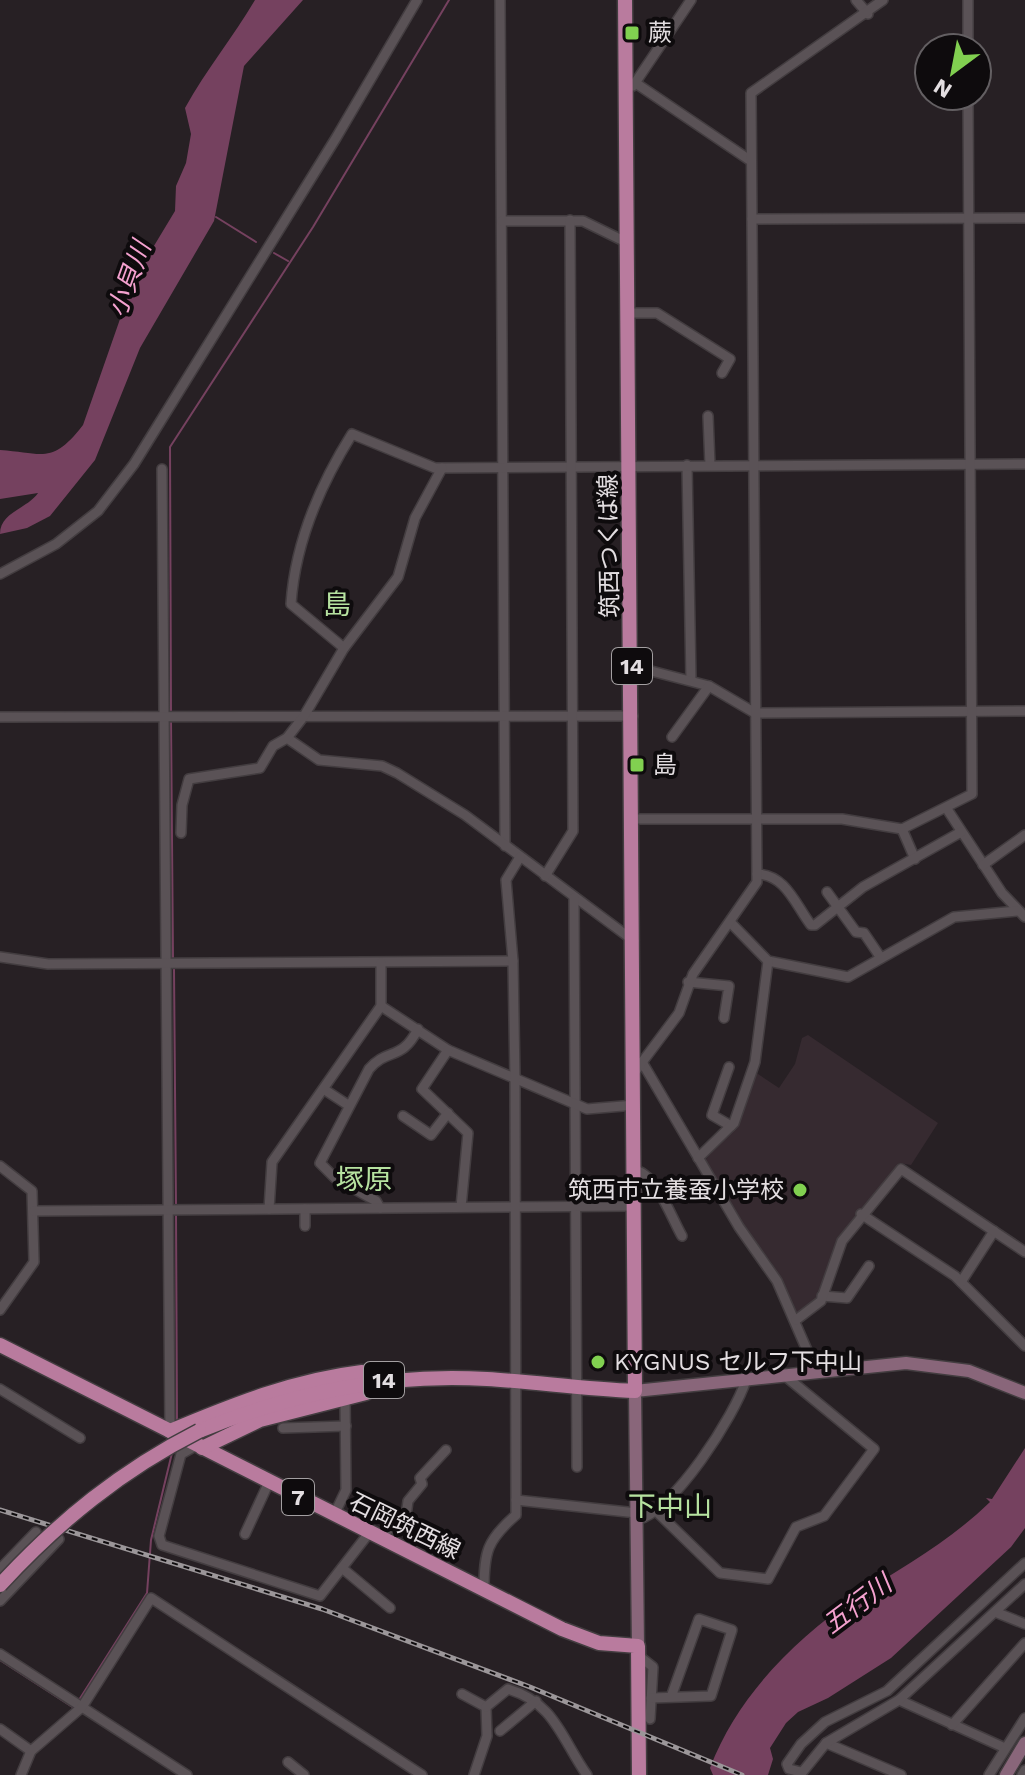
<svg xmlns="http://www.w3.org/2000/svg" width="1025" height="1775" font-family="'Work Sans','Noto Sans JP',sans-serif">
	<rect width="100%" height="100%" fill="#272024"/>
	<path fill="#362a30" d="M808,1035L938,1123L911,1165L899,1163L896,1171L861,1209L839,1239L818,1297L798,1315L771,1262L753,1242L704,1161L737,1124L755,1072L779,1088L795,1064L802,1038Z"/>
	<g fill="#75415f">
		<path d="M255,0H303L244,66L214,221L140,348L95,460L50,516L27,528L0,534C0,512 27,509 38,493L0,499V450C44,453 52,465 83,425L134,279L175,211L176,186L186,163L191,134L185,108C206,70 233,37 255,0Z"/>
		<path d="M1025,1448V1528L1011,1547L891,1658L828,1698L798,1712L786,1723L770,1748L773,1759L768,1775H713L710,1768C737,1697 793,1641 855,1598C902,1567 949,1542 990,1502L986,1498L992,1499Z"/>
	</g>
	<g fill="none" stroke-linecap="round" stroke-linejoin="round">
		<g stroke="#75415f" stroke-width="2">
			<path d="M216,217L256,242"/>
			<path d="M274,253L288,261"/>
			<path d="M171,714L170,447L313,227L449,0"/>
			<path d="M171,721L173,958"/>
			<path d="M174,969L176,1206"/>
			<path d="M176,1213L177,1422"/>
			<path d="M0,1660L74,1708L75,1705"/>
			<path d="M79,1700L147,1593L151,1540L172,1453"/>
		</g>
		<defs>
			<g id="street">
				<path d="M500,0L505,846"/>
				<path d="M856,0L868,14"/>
				<path d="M968,0V48"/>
				<path d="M637,84L751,161"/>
				<path d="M633,86L691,0"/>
				<path d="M752,219L1025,218"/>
				<path d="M502,221H583L628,243"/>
				<path d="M628,313H657L730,359L722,373"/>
				<path d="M708,416L710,465"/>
				<path d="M687,465L691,680"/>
				<path d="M162,469L170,1431"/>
				<path d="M0,574L56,544L98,511L134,464L336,138L417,0"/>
				<path d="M344,648L291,604C295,544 320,485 352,434L435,468L1025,464"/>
				<path d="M632,666L709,686L755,713L1025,711"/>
				<path d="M0,717L633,716"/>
				<path d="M672,737L709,686"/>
				<path d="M287,738L319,760L382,766L397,773L465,815L634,941"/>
				<path d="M947,809L1002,893L1025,917"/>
				<path d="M632,819H842L902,829L972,794L968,96"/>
				<path d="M902,829L915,859"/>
				<path d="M181,833L182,805L189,779L260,768L273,746L287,738L304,716L344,648L398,577L415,518L442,468"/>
				<path d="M983,865L1025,835"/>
				<path d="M757,874C786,875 795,904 811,925H815L863,887L961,832"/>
				<path d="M545,876L573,831L570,220"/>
				<path d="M827,892L856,932L864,933L881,958"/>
				<path d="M574,898L577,1467"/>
				<path d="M730,922L768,961L848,977L954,917L1017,911"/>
				<path d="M0,957L48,964L513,961"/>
				<path d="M688,982L729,986L724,1018"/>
				<path d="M381,1006L448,1050L587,1109L635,1105"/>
				<path d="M448,1050L422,1089L468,1133L461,1207"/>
				<path d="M642,1062L739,1227L777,1281L816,1371"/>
				<path d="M729,1067L712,1115L731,1126"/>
				<path d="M634,1073L679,1013L693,974L757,882L751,93L883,0"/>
				<path d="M325,1090L348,1105"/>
				<path d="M403,1116L431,1135L448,1113"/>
				<path d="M698,1158L734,1123L755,1062L768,961"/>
				<path d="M0,1166L32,1191L34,1262L0,1310"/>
				<path d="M634,1170C656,1173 672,1219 682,1236"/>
				<path d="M380,1208L376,1201L335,1178L320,1163L369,1069C388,1047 401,1062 418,1029"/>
				<path d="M269,1209L272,1162L381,1006V963"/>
				<path d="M305,1209V1226"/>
				<path d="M34,1211L634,1206"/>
				<path d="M861,1214L955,1276L1025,1346"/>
				<path d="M961,1282L994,1231"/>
				<path d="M822,1296L847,1298L869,1266"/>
				<path d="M796,1320L821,1301L842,1241L901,1169L1025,1252"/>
				<path d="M0,1389L80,1438"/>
				<path d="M283,1428L346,1426"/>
				<path d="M197,1445L181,1454L159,1536L162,1545L320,1596L369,1533"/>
				<path d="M516,1500L637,1513"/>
				<path d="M656,1511L720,1573L768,1579L796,1527L824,1516L874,1449L784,1375"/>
				<path d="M334,1515L346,1490L345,1397"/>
				<path d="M637,1520C674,1511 735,1415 746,1380"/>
				<path d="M245,1534L269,1482"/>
				<path d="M378,1538L406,1516L408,1501L422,1484L420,1478L446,1450"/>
				<path d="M342,1568L390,1608"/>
				<path d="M0,1569L36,1532"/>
				<path d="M484,1589C484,1552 487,1540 516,1515L515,1079L513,961L506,880L520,857"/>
				<path d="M0,1601L59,1539"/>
				<path d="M995,1612L1025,1624"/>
				<path d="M0,1654L187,1775"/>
				<path d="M639,1656L653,1667L650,1719"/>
				<path d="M462,1694L486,1707L487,1736L474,1775"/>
				<path d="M651,1698L711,1696L732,1630L699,1619L671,1697"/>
				<path d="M899,1700L1005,1748"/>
				<path d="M486,1707L508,1689C555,1703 561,1738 587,1775"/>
				<path d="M952,1725L1025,1643"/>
				<path d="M0,1729L31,1751"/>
				<path d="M500,1731L536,1701"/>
				<path d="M826,1743L901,1775"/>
				<path d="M288,1762L304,1775"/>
				<path d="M801,1772L789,1769L787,1764L801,1744L825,1722L887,1691L1025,1563"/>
				<path d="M21,1775L31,1751L82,1707L151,1598L422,1775"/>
				<path d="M800,1775L826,1743L899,1700L1025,1584"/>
				<path d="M989,1775L1025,1718"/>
				<path d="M1022,1775L1025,1770"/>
			</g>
			<g id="secondary">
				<path d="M638,1646L635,1391L906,1363L969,1371L1025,1393"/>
				<path d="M1006,1775L1025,1743"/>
			</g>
			<g id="primary">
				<path d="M0,1345L562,1629L599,1643L638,1646L639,1775"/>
				<path d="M170,1431C232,1405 294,1380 362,1372L377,1381L366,1393L260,1420L202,1448"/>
				<path d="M199,1431C293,1393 385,1373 487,1379C536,1382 585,1389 635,1391L625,0"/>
			</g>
		</defs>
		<use href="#street" stroke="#433d40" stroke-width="12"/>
		<use href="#secondary" stroke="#433d40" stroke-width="15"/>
		<use href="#primary" stroke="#433d40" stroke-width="17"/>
		<use href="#street" stroke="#5a5256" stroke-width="9"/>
		<use href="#secondary" stroke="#89667a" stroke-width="12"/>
		<use href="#primary" stroke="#b97b9e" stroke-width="14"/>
		<defs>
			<path id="rail" d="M0,1510L322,1609L530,1687L742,1775"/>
		</defs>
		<use href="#rail" stroke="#9b9699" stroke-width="5"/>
		<use href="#rail" stroke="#0e0b0d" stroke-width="2" stroke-dasharray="6" stroke-linecap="butt"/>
		<defs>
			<path id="primary-bridge" d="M0,1585C59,1521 122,1470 199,1431"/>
		</defs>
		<use href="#primary-bridge" stroke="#433d40" stroke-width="17" stroke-linecap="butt"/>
		<use href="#primary-bridge" stroke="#b97b9e" stroke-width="14"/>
	</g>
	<g fill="#81d050" stroke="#0e0b0d" stroke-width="3">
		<rect x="624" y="25" width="16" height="16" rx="4"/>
		<rect x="629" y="757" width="16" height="16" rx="4"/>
		<circle cx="800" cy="1190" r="8"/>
		<circle cx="598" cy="1362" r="8"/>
	</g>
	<g text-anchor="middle" stroke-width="8" stroke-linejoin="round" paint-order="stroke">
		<g fill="#0e0b0d" stroke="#a39fa1" stroke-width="2">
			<rect x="612" y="648" width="40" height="36" rx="6"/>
			<rect x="364" y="1362" width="40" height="36" rx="6"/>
			<rect x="282" y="1479" width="32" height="36" rx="6"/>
		</g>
		<g font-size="22" font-weight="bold" fill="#e3dee1">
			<text x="632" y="674">14</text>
			<text x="384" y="1388">14</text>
			<text x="298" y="1505">7</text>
		</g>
		<g font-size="24" fill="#e3dee1" stroke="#0e0b0d" text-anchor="start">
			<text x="648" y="41">蕨</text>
			<text x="653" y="773">島</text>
			<text x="784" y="1198" text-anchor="end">筑西市立養蚕小学校</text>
			<text x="614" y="1370">KYGNUS セルフ下中山</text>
		</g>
		<g font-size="24" fill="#e3dee1" stroke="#0e0b0d">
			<text transform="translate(609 546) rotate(-91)" y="8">筑西つくば線</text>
			<text transform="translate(405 1526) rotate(26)" y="8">石岡筑西線</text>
		</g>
		<g font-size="26" font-style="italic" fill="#f4a1cf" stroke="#0e0b0d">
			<text transform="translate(129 279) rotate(-70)" y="9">小貝川</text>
			<text transform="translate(857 1604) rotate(-37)" y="9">五行川</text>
		</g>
		<g font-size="28" fill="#b6e2a0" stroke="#0e0b0d">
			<text x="337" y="614">島</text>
			<text x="364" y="1189">塚原</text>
			<text x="670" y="1516">下中山</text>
		</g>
	</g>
	<g transform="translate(953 72) rotate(212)"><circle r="38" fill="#0e0b0d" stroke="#635f62" stroke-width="2"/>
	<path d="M0-6L14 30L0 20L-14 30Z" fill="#81d050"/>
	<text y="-12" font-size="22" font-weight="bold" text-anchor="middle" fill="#e3dee1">N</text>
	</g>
</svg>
